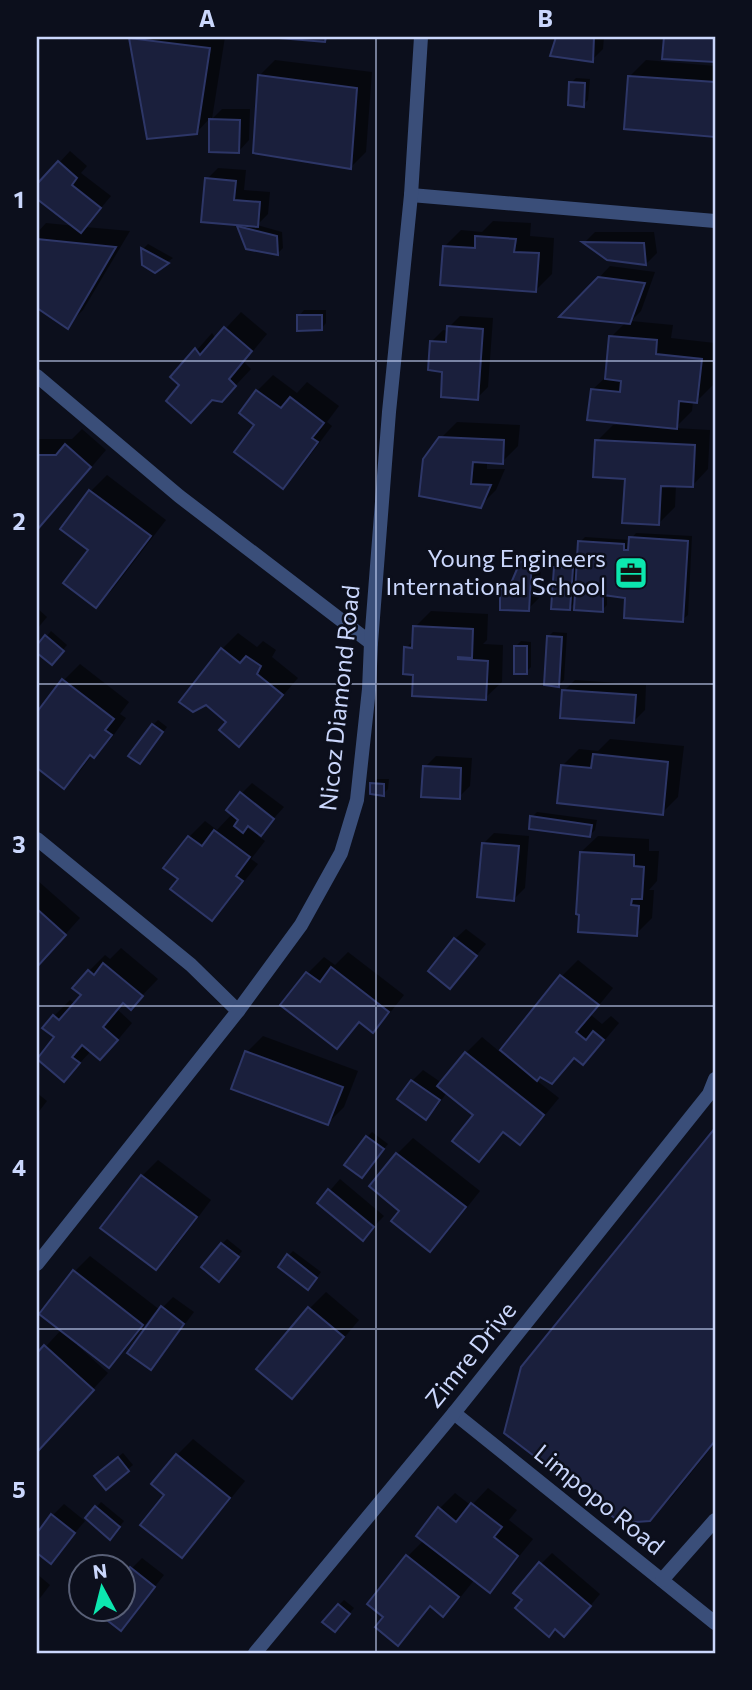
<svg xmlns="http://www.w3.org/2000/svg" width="752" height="1690" font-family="Commissioner,sans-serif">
	<rect width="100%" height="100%" fill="#0c0f1c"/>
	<g fill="#0007" fill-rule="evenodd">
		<path d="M133,37H225L212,119L222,109H250L249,140L239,151L211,150V117L197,132L148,137L131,38Z"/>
		<path d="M558,37H604L603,49L592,60L553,55Z"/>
		<path d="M275,60L372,72L366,152L350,168L259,76Z"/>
		<path d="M646,60L715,66V135L626,128L630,76Z"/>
		<path d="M576,78L590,79L588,100L583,105L571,83Z"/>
		<path d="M70,151L87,166L81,173L111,196L85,227L130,231L83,310L67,326L37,306V233L46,223L76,226L49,207L37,196V187Z"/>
		<path d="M218,168L246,170L244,190L270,192L268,214L257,225L282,232L283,248L278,253L247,248L239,226L241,224L207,179Z"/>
		<path d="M493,221L531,223L530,236L554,238L552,274L536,290L445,246L461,230L482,232Z"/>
		<path d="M595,232H654L657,253L646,264L585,242Z"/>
		<path d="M148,244L173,258L155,271L143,249Z"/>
		<path d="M610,266L655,272L641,311L631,321L673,325L671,338L715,343L713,385L697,401H693L692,411L675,428L710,430L708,469L692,486L676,485L675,507L659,523L627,477L597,441L613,425H625L626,422L592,390L607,376L611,337L626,322L563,316Z"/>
		<path d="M304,310H326V323L321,329L299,316Z"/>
		<path d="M241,312L267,334L244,362L251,369L222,400L182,385L173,377L212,333L216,339Z"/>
		<path d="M460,316L493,318L488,387L477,398L444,370L432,341L443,330L449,331V327Z"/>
		<path d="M273,375L297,393L307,382L339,406L327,422L332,426L299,470L283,486L257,424V391Z"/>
		<path d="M457,422L520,425L518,446L502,462L487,461V469H505L496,490L480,506L441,438Z"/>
		<path d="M82,429L106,450L37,531V439H72Z"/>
		<path d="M107,475L166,520L112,590L96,606L91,550V491Z"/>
		<path d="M636,533L692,536L688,615L682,620L627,596L607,594V605L602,610L576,601L570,608L555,568L561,563L579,564L580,542L585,537L630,540Z"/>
		<path d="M542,550L539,598L528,609L501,590L515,579L521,563L533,552Z"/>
		<path d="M37,608L47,617L37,629Z"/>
		<path d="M431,611L488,614L487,640L483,644L503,645L502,682L485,698L415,673L406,648L414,640L415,627Z"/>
		<path d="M51,631L67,645L52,663L37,651V648Z"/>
		<path d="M553,632L567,633L564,680L559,685L548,637Z"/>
		<path d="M238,633L257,647L263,641L276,650L272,657L298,678L255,728L239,744L222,649Z"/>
		<path d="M521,641L531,642V667L526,672L515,647Z"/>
		<path d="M80,664L129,702L120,714L126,718L110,740L94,756L92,755L80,771L64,787L37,766V715L64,680Z"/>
		<path d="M575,680L646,685L645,710L634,721L564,691Z"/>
		<path d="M158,720L167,727L145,757L153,725Z"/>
		<path d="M610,739L684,746L678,797L662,813L563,765L579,749L598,751Z"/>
		<path d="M436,756L472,758L470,786L459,797L425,767Z"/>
		<path d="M377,779H389L388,789L383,794L372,784Z"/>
		<path d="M252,783L284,807L258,836L265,841L251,859L258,864L228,902L212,918L180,879L189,837L205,821L217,830L233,813L241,794ZM249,824L257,831L255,833L246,827Z"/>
		<path d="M537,812L597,820L595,830L590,835L532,817Z"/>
		<path d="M494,833L529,836L525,888L514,899L483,844Z"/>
		<path d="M598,836L649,839V851H659L657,881L649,890H654L652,918L636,934L581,852Z"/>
		<path d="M37,880L80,918L37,966Z"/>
		<path d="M466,929L486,944L450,987L455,939Z"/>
		<path d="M121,948L158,979L131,1007L124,1002L118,1010L132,1023L116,1042L91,1051L64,1080L56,1037L54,1016L70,1000L75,1004L83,995L75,988L89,971L105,955L110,959Z"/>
		<path d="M348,952L404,995L389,1014L373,1030L361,1021L337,1047L283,1005L308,973L324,957L335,965Z"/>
		<path d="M578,960L613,988L591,1015L602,1024L611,1016L619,1023L599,1047L583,1063L575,1057L551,1082L541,1075L536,1080L559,1098L536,1126L520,1142L505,1131L479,1160L476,1115L447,1092L437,1107L426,1118L412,1081L423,1070L442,1083L466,1053L482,1037L500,1052L562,976Z"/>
		<path d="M263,1036L358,1071L344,1107L328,1123L247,1052Z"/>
		<path d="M37,1093L47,1101L37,1114Z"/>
		<path d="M715,1131V1443L671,1498L650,1519L523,1368Z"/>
		<path d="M372,1132L388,1144L362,1176L367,1137Z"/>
		<path d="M413,1138L480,1191L446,1234L430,1250L402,1210L397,1154Z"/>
		<path d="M158,1160L211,1200L172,1252L156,1268L103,1227L142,1176Z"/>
		<path d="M340,1179L384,1216L363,1238L320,1202Z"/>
		<path d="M227,1239L242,1251L224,1274L222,1244Z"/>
		<path d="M293,1251L321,1272L313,1283L288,1256Z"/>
		<path d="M90,1256L160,1310L173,1297L194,1312L161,1356L150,1367L158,1314L155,1312L125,1350L109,1366L79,1343L77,1345L108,1373L39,1448L37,1446V1356L62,1329L74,1272Z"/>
		<path d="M326,1292L359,1320L308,1381L292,1397L310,1308Z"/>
		<path d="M193,1439L245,1481L198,1539L182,1555L166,1495L177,1455Z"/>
		<path d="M123,1453L133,1465L106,1488L102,1471Z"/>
		<path d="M488,1488L517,1510L509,1520L533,1539L505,1574L489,1590L475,1579L459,1599L443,1615L431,1606L414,1627L398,1643L386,1617L369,1604L408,1556L424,1540L439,1509L455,1493L473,1507V1504Z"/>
		<path d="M101,1502L124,1521L115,1532L87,1518Z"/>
		<path d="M64,1504L85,1521L50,1562L37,1551V1536L53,1515Z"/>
		<path d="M552,1553L600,1594L575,1624L524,1600L541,1564Z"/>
		<path d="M142,1558L164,1575L131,1617L121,1628L97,1610H122L131,1569Z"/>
		<path d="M37,1574L50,1585L37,1602Z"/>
		<path d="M344,1600L354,1608L340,1625L339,1605Z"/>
	</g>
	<g fill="#1a1f3c" stroke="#2d3667" stroke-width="2">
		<path d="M267,37H326L325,42Z"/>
		<path d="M556,37H594L593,62L550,56Z"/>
		<path d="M664,37H715V62L662,59Z"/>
		<path d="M129,38L210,48L197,134L147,139Z"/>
		<path d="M258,75L357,88L351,169L253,153Z"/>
		<path d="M628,76L715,82V137L624,129Z"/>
		<path d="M569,82L585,83L584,107L568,105Z"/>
		<path d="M209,119L240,120L239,153L209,152Z"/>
		<path d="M58,161L77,178L72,185L101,208L81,233L37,199V184Z"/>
		<path d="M205,178L236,181L234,200L260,202L258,227L201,222Z"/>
		<path d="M237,226L277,236L278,255L246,249Z"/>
		<path d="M475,236L516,239L514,252L539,253L536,292L440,285L443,246L475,248Z"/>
		<path d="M37,239L116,247L68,329L37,308Z"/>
		<path d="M582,242L644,243L646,265L607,260Z"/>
		<path d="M141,248L169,263L155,273L142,265Z"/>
		<path d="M598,277L645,283L630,324L559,317Z"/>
		<path d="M297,315H322V330L297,331Z"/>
		<path d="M447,326L483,329L478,400L441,397L442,372L428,370L430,341L446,342Z"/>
		<path d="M224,327L252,351L229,379L236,386L222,402L212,400L191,423L166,401L179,385L170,377L195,348L200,355Z"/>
		<path d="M609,336L657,340L656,354L702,359L697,403L679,401L677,429L587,420L591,389L620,392L621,381L605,379Z"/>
		<path d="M256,390L281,408L290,397L324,423L312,438L318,442L283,489L234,452L254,425L239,413Z"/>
		<path d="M439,437L504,440L503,464L473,462L471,484L491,485L481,508L419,496L423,459Z"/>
		<path d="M595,440L695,445L693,487L661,486L659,525L622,523L625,479L593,477Z"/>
		<path d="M65,444L91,467L37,530V455H56Z"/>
		<path d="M89,490L151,536L96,608L63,583L88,550L60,529Z"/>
		<path d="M629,537L688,541L683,622L624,618L625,598L603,595V612L574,610L578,541L624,544V550H628Z"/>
		<path d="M532,560L529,611L500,610V589L509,588L520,562Z"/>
		<path d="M554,567L573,568L570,610L551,609Z"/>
		<path d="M413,626L473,629L472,658L458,657V659L488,661L486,700L412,696L413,675L403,674L404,647L412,648Z"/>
		<path d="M45,635L64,651L52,665L37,653V645Z"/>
		<path d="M547,636L562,637L559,687L544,685Z"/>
		<rect x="514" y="646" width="13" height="28"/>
		<path d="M221,648L240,663L246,656L261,666L257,674L283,695L239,747L219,730L226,722L206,705L193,712L179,702Z"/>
		<path d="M62,679L114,719L105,730L112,735L94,758L90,755L64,789L37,768V712Z"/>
		<path d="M562,690L636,695L634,723L560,718Z"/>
		<path d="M152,724L163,732L140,764L128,756Z"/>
		<path d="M593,754L668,762L663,815L557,803L561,765L591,768Z"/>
		<path d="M423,766L461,768L460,799L421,797Z"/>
		<path d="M370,783L384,784V796L370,794Z"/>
		<path d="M240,792L274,819L261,836L248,826L243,833L234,826L238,820L226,810Z"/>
		<path d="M530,816L592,825L590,837L529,829Z"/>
		<path d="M214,830L250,857L236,876L243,881L212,921L170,889L178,879L163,868L188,836L202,846Z"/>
		<path d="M482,843L519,846L514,901L477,897Z"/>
		<path d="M580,852L634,855V866L644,867L642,899H632L631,905L639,906L637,936L578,932L579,915L576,914Z"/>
		<path d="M37,909L66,935L37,967Z"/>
		<path d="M454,938L477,956L450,989L428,971Z"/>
		<path d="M103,963L143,996L131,1010L123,1003L103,1027L118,1040L100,1060L82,1045L72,1057L80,1063L64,1082L37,1059L54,1037L42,1028L53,1015L59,1020L81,995L72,988L88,970L94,975Z"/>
		<path d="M331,967L389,1012L373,1033L359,1022L337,1049L280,1005L306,972L320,982Z"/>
		<path d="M560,975L599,1005L576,1032L586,1040L593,1031L604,1040L583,1065L574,1058L552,1084L540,1077L537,1081L500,1050Z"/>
		<path d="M245,1051L343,1087L328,1125L231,1089Z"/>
		<path d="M465,1052L544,1115L520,1145L503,1132L479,1162L452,1141L473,1115L437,1086Z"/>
		<path d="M411,1080L440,1100L426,1120L397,1099Z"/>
		<path d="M715,1128V1441L650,1521L621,1523L504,1433L521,1367Z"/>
		<path d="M366,1136L384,1149L362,1178L344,1165Z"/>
		<path d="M396,1153L466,1207L430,1252L391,1221L399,1211L369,1186Z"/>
		<path d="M141,1175L197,1217L156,1270L100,1228Z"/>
		<path d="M328,1189L374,1227L363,1241L317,1203Z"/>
		<path d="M221,1243L239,1257L219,1282L201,1267Z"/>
		<path d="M287,1254L317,1278L308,1290L278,1267Z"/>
		<path d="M73,1270L143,1325L109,1368L39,1314Z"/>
		<path d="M161,1306L184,1324L151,1370L127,1353Z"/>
		<path d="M308,1307L344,1337L292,1399L256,1369Z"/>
		<path d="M44,1345L94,1390L39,1450L37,1448V1353Z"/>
		<path d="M176,1454L230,1498L182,1558L140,1525L164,1495L151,1484Z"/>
		<path d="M118,1457L129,1471L106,1490L94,1476Z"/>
		<path d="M471,1503L502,1527L494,1537L518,1556L490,1593L416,1536L438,1507L456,1522Z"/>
		<path d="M95,1506L120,1527L110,1540L85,1518Z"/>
		<path d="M51,1514L75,1533L51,1564L37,1553V1533Z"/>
		<path d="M406,1555L459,1597L443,1617L430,1606L398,1646L375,1627L383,1617L367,1604Z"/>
		<path d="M539,1562L591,1606L564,1637L555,1629L549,1637L515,1608L522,1600L513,1593Z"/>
		<path d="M130,1567L155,1587L121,1631L94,1610H122V1577Z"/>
		<path d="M338,1604L350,1614L335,1632L322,1622Z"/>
	</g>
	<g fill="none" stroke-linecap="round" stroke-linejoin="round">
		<g stroke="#3a4e79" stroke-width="14">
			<path d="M411,195L715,221"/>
			<path d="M37,376L179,496L371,643"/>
			<path d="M37,839L191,965L238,1011"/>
			<path d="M37,1264L238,1011L301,925L341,853L357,800L369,689L371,643L389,412L411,195L421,37"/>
			<path d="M454,1413L715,1623"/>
			<path d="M662,1580L715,1520"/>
			<path d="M255,1653L454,1413L709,1094L715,1079"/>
		</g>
	</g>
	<path fill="none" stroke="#cbd7fc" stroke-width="2" stroke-opacity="0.55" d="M376,37V1653M37,361H715M37,684H715M37,1006H715M37,1329H715"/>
	<defs>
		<symbol id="office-square" viewBox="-11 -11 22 22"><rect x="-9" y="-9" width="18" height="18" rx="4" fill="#0ce7af" stroke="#0c0f1c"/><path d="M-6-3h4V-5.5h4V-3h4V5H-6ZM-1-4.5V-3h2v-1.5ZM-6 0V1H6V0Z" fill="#111"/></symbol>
	</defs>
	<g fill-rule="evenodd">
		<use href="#office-square" x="612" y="554" width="38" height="38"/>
	</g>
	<g text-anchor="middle" stroke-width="5" stroke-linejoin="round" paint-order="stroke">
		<g font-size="24" fill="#cbd7fc" stroke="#0c0f1c" text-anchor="end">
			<text x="606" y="567">Young Engineers<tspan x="606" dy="28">International School</tspan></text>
		</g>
		<g font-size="24" fill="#cbd7fc" stroke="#0c0f1c">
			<text transform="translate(340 698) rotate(-84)" y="8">Nicoz Diamond Road</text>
			<text transform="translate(471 1355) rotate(-51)" y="8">Zimre Drive</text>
			<text transform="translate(599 1500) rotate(39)" y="8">Limpopo Road</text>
		</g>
	</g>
	<rect width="752" height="1690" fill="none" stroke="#0c0f1c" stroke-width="77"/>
	<g transform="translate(102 1588) rotate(353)"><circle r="33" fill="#0c0f1c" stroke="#585f76" stroke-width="2"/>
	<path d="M0-5L12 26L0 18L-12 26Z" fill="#0ce7af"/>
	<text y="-10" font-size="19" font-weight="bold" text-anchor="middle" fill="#cbd7fc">N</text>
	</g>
	<rect x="38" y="38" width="676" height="1614" fill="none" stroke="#cbd7fc" stroke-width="2.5"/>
	<g font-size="23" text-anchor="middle" font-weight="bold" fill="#cbd7fc">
		<text x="207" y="27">A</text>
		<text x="545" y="27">B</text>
		<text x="19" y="208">1</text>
		<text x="19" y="530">2</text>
		<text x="19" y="853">3</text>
		<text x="19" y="1176">4</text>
		<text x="19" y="1498">5</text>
	</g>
</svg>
